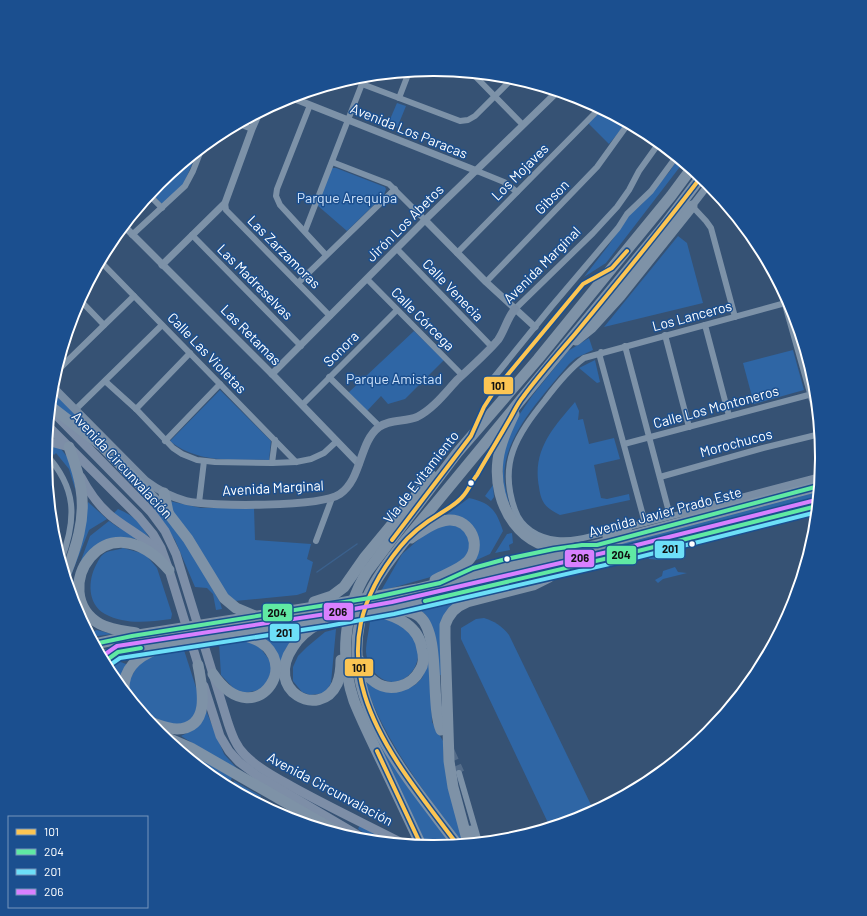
<svg xmlns="http://www.w3.org/2000/svg" width="867" height="916" font-family="Barlow,sans-serif">
	<rect width="100%" height="100%" fill="#365274"/>
	<g fill="#2f66a5">
		<path d="M397,103L406,106L397,128L388,124Z"/>
		<path d="M601,109L612,115L623,124L624,126L609,144L588,123Z"/>
		<path d="M194,154L196,155L183,185L162,204L151,193L159,183Z"/>
		<path d="M678,158L683,162L679,168L606,263L584,277L608,246L631,213L641,205L670,171Z"/>
		<path d="M332,168H336L385,187L386,189L384,195L347,231L317,205Z"/>
		<path d="M678,236L687,243L703,303L604,327Z"/>
		<path d="M414,331L444,360L405,399L388,404L381,396L367,411L348,393Z"/>
		<path d="M589,338L593,350L576,358L569,364C546,392 510,429 505,466C503,479 506,491 509,503L504,497L502,454L517,418L532,396L568,351Z"/>
		<path d="M793,350L804,390L754,404L743,363Z"/>
		<path d="M595,360L600,382L597,383L579,368Z"/>
		<path d="M52,390L104,443L60,410L51,399Z"/>
		<path d="M220,390L271,441L269,460C234,459 198,464 170,441Z"/>
		<path d="M575,402L579,411L578,420L583,419L589,444L614,438L620,459L594,465L601,498L607,499L629,494L630,500L560,515C546,508 541,503 539,487C532,450 553,428 575,402Z"/>
		<path d="M46,443L61,449L71,462L76,492L69,469L56,453L54,455L46,446Z"/>
		<path d="M493,485L494,497L491,501L485,496Z"/>
		<path d="M819,490L818,497L538,569V565Z"/>
		<path d="M469,498C491,503 496,510 503,531L490,554L472,562L477,542L446,515Z"/>
		<path d="M160,499L201,508H254L255,540L311,544L307,559L313,562L306,592L297,595L235,601L227,594Z"/>
		<path d="M88,502L107,519L89,530L68,583L67,580Z"/>
		<path d="M157,507L188,546L220,602L222,609L216,610L213,594L207,588L195,587L175,540L154,510Z"/>
		<path d="M118,509C136,517 138,521 149,537L113,514Z"/>
		<path d="M109,521L119,528L121,527L137,539L127,538H111L97,546L84,562L78,604L85,619H81L74,606L70,590L90,536Z"/>
		<path d="M451,523L469,533L470,554L445,573L381,591L402,554L425,534L439,526Z"/>
		<path d="M512,533L513,543L509,545L510,550L495,553L507,534Z"/>
		<path d="M123,548L145,554L157,568L172,614L171,619C148,622 125,625 105,614C87,604 88,580 96,565C98,561 101,555 105,553C110,550 118,550 123,548Z"/>
		<path d="M664,552L672,553L673,556L661,560L649,559L648,557Z"/>
		<path d="M675,567L678,572L687,573L663,579L658,583L655,580L662,576L663,571Z"/>
		<path d="M458,599V601L442,618L443,674L438,676L432,634L426,615L418,608Z"/>
		<path d="M383,618C392,621 401,624 408,631C436,659 400,699 376,674C370,667 367,661 366,652C366,642 369,631 370,621Z"/>
		<path d="M484,618C494,621 502,626 509,635L594,811L582,817L550,827L461,639V628L476,619Z"/>
		<path d="M336,629L331,683L325,693L310,695L302,692L293,681V667L298,656L307,647L325,632Z"/>
		<path d="M97,630L112,634L91,637L88,633Z"/>
		<path d="M298,633L285,650L281,662H279L273,647L265,638Z"/>
		<path d="M247,639L256,642L273,665L265,689L239,694L221,675L219,643Z"/>
		<path d="M184,650L200,700L199,711L186,724H166L146,718L128,696V683L140,661L158,653Z"/>
		<path d="M430,659L432,722L443,741L444,762L465,843L462,844C426,793 384,742 365,682L402,690L415,685L422,678Z"/>
		<path d="M118,661L126,664L127,666L121,687L110,674L107,667Z"/>
		<path d="M205,708L224,754L241,773L181,736C196,729 200,725 205,708Z"/>
		<path d="M372,731L451,845L427,846Z"/>
		<path d="M173,744L232,777L230,784L202,768Z"/>
		<path d="M234,781L261,796L258,803L233,789Z"/>
		<path d="M360,825L392,842L375,841L358,829Z"/>
	</g>
	<g fill="none" stroke-linecap="round" stroke-linejoin="round">
		<path stroke="#3b618d" stroke-width="1.5" d="M317,572L357,544"/>
		<path stroke="#546c89" stroke-width="11" stroke-dasharray="11 5.5" stroke-linecap="butt" d="M449,751L459,773"/>
		<g stroke="#7d92a8" stroke-width="6">
			<path d="M472,73L523,125"/>
			<path d="M362,84L460,121L468,120L475,116L513,78"/>
			<path d="M399,98L409,72"/>
			<path d="M310,105L277,189L276,196L280,205L326,255"/>
			<path d="M239,124L252,129"/>
			<path d="M332,162L389,184L425,220"/>
			<path d="M477,171L504,182L517,192"/>
			<path d="M149,195L162,208"/>
			<path d="M225,203L226,210L330,316"/>
			<path d="M692,206L706,221L711,228L735,317"/>
			<path d="M305,231L365,76"/>
			<path d="M132,235L185,186L193,171L202,148"/>
			<path d="M192,235L301,346"/>
			<path d="M397,249L492,347"/>
			<path d="M457,253L600,108"/>
			<path d="M100,261L296,462"/>
			<path d="M367,279L462,375"/>
			<path d="M486,282L597,167L628,124"/>
			<path d="M298,283L395,189"/>
			<path d="M780,287L819,425"/>
			<path d="M80,300L104,325"/>
			<path d="M515,309L593,233L617,207L629,190L639,171L659,143"/>
			<path d="M705,325L729,416"/>
			<path d="M665,335L689,427"/>
			<path d="M625,346L670,516"/>
			<path d="M601,352L600,357L645,523"/>
			<path d="M55,373L134,296"/>
			<path d="M329,377L380,427"/>
			<path d="M105,381L136,409L173,448L182,454L197,460L215,462L272,463L296,462L311,459L324,453L337,441"/>
			<path d="M487,386L551,307L618,228L627,214L651,191L676,157"/>
			<path d="M302,405L397,310"/>
			<path d="M76,409L162,325"/>
			<path d="M136,409L190,353"/>
			<path d="M165,441L220,384"/>
			<path d="M624,444L816,393"/>
			<path d="M45,453C77,488 77,518 61,561"/>
			<path d="M272,463L275,440"/>
			<path d="M660,477L763,448L820,434"/>
			<path d="M199,503L204,461"/>
			<path d="M625,528L684,513"/>
			<path d="M616,530C598,534 576,542 557,540C538,538 521,528 515,510C498,463 517,435 545,400C557,384 569,369 584,358L789,302"/>
			<path d="M316,541L332,498"/>
			<path d="M459,773L479,842"/>
		</g>
		<g stroke="#7d92a8" stroke-width="7">
			<path d="M290,97L477,171"/>
			<path d="M692,206L709,184"/>
			<path d="M425,220L486,282L535,327"/>
			<path d="M124,226L275,377L359,464"/>
			<path d="M162,265L225,203L252,129L259,113"/>
			<path d="M272,374L425,220L557,92"/>
			<path d="M470,829L474,843"/>
		</g>
		<g stroke="#798da4" stroke-width="8">
			<path d="M52,386L146,481C158,490 171,497 186,501C210,507 321,507 340,494C362,479 359,442 379,427C390,419 405,422 417,417C433,409 445,393 457,380C471,367 486,354 498,340C505,330 507,318 515,309"/>
			<path d="M684,513L820,477"/>
		</g>
		<g stroke="#7d8ea7" stroke-width="9">
			<path d="M58,417L151,512L165,531L176,554L228,723C232,735 236,746 245,755C258,768 275,777 291,786C327,806 365,824 402,843"/>
			<path d="M48,426L139,517L153,534L161,548L169,570L200,671"/>
			<path d="M47,441L69,447"/>
			<path d="M81,477C89,492 98,505 111,516C127,529 146,538 161,553"/>
			<path d="M204,686L220,736L229,751L239,762L259,777L366,840"/>
		</g>
		<g stroke="#7e92a7" stroke-width="11">
			<path d="M576,340L591,328L620,296L692,206"/>
			<path d="M50,406L102,446L168,513L188,539L224,598L236,608L255,616"/>
			<path d="M514,414C507,429 500,444 498,460C492,504 522,555 571,547"/>
			<path d="M164,493L168,512"/>
			<path d="M411,538C422,531 435,521 449,520C471,519 483,547 467,562C459,570 445,574 435,580"/>
			<path d="M608,538L627,527"/>
			<path d="M65,576C76,548 86,519 81,489C79,474 74,461 69,447"/>
			<path d="M314,602L332,596L344,587L365,557L432,476"/>
			<path d="M397,609C405,611 414,611 420,617C441,635 430,705 441,730"/>
			<path d="M320,623C309,629 299,637 293,647C263,691 320,720 337,684C340,677 341,668 341,660"/>
			<path d="M136,633C124,631 111,630 100,624C46,593 105,495 169,570"/>
			<path d="M95,644L132,636L340,603L417,589L597,545L819,486"/>
			<path d="M101,656L141,648L327,620L413,604L630,553L817,506"/>
			<path d="M359,660C362,668 367,677 375,682C390,693 412,686 420,670C424,664 424,656 422,649C419,627 398,616 378,612"/>
			<path d="M213,674C258,740 313,649 241,635"/>
			<path d="M124,690C123,669 138,656 157,649"/>
			<path d="M150,722C159,725 168,729 177,729C212,728 202,686 198,665"/>
			<path d="M163,736L191,748L339,833"/>
			<path d="M468,843L453,787L449,761L445,638V625L448,618L453,611L459,606L467,602L533,585L549,577"/>
			<path d="M457,844C405,774 329,692 367,598C376,578 390,560 403,543L664,226L701,177"/>
			<path d="M421,845C408,817 394,788 381,760C372,741 362,721 354,701C340,660 343,610 367,572L457,453L538,359L612,268L671,196L691,169"/>
		</g>
		<defs>
			<g id="bus-1">
				<path d="M392,540L471,436L484,407L495,390L583,284L612,268L627,251"/>
				<path d="M377,751L421,845"/>
				<path d="M457,844C385,749 308,660 400,547C411,533 426,522 441,513C449,508 458,503 464,495C469,489 472,481 477,475C487,457 498,440 508,422C513,414 517,404 523,397C539,375 557,355 575,334C618,282 660,231 701,177"/>
			</g>
			<g id="bus-2">
				<path d="M425,601L630,553L817,506"/>
				<path d="M94,644L132,636L376,597L440,583L473,568L506,559L554,549L582,545H597L819,486"/>
				<path d="M104,662L118,652L141,648"/>
			</g>
			<path id="bus-3" d="M107,667L120,658L328,626L394,614L631,559L817,512"/>
			<path id="bus-4" d="M101,657L117,646L326,614L392,602L629,547L816,500"/>
		</defs>
		<use href="#bus-1" stroke="#1b4f8f" stroke-width="7"/>
		<use href="#bus-2" stroke="#1b4f8f" stroke-width="7"/>
		<use href="#bus-3" stroke="#1b4f8f" stroke-width="7"/>
		<use href="#bus-4" stroke="#1b4f8f" stroke-width="7"/>
		<use href="#bus-1" stroke="#fcc553" stroke-width="4"/>
		<use href="#bus-2" stroke="#60e9a3" stroke-width="4"/>
		<use href="#bus-3" stroke="#6ddff8" stroke-width="4"/>
		<use href="#bus-4" stroke="#d880ff" stroke-width="4"/>
	</g>
	<g fill="#fff" stroke="#1b4f8f" stroke-width="1.5">
		<circle cx="471" cy="483" r="3.5"/>
		<circle cx="692" cy="544" r="3.5"/>
		<circle cx="507" cy="559" r="3.5"/>
	</g>
	<g text-anchor="middle" stroke-width="3" stroke-linejoin="round" paint-order="stroke">
		<g font-size="14" fill="#fff" stroke="#1b4f8f">
			<text transform="translate(409 131) rotate(22)" y="5">Avenida Los Paracas</text>
			<text transform="translate(520 172) rotate(-45)" y="5">Los Mojaves</text>
			<text transform="translate(552 197) rotate(-46)" y="5">Gibson</text>
			<text transform="translate(405 223) rotate(-45)" y="5">Jirón Los Abetos</text>
			<text transform="translate(284 252) rotate(45)" y="5">Las Zarzamoras</text>
			<text transform="translate(542 265) rotate(-45)" y="5">Avenida Marginal</text>
			<text transform="translate(255 282) rotate(45)" y="5">Las Madreselvas</text>
			<text transform="translate(453 290) rotate(46)" y="5">Calle Venecia</text>
			<text transform="translate(692 316) rotate(-15)" y="5">Los Lanceros</text>
			<text transform="translate(423 319) rotate(45)" y="5">Calle Córcega</text>
			<text transform="translate(251 335) rotate(45)" y="5">Las Retamas</text>
			<text transform="translate(341 349) rotate(-45)" y="5">Sonora</text>
			<text transform="translate(207 353) rotate(46)" y="5">Calle Las Violetas</text>
			<text transform="translate(716 407) rotate(-15)" y="5">Calle Los Montoneros</text>
			<text transform="translate(736 443) rotate(-15)" y="5">Morochucos</text>
			<text transform="translate(122 465) rotate(47)" y="5">Avenida Circunvalación</text>
			<text transform="translate(421 477) rotate(-52)" y="5">Vía de Evitamiento</text>
			<text transform="translate(273 488) rotate(-3)" y="5">Avenida Marginal</text>
			<text transform="translate(665 512) rotate(-15)" y="5">Avenida Javier Prado Este</text>
			<text transform="translate(330 789) rotate(28)" y="5">Avenida Circunvalación</text>
		</g>
		<g font-size="14" fill="#cfe3fa" stroke="#1b4f8f">
			<text x="347" y="203">Parque Arequipa</text>
			<text x="394" y="384">Parque Amistad</text>
		</g>
	</g>
	<path d="M0 0H867V916H0ZM433 76H434A381 381 0 0 1 815 457V459A381 381 0 0 1 434 840H433A381 381 0 0 1 52 459V457A381 381 0 0 1 433 76Z" fill="#1b4f8f" fill-rule="evenodd"/>
	<path fill="none" stroke="#fff" stroke-width="2" d="M433 76H434A381 381 0 0 1 815 457V459A381 381 0 0 1 434 840H433A381 381 0 0 1 52 459V457A381 381 0 0 1 433 76Z"/>
	<g stroke="#1b4f8f" stroke-width="1.5">
		<rect x="483" y="376" width="31" height="19" rx="4" fill="#fcc553"/>
		<rect x="654" y="540" width="31" height="19" rx="4" fill="#6ddff8"/>
		<rect x="606" y="545" width="31" height="20" rx="4" fill="#60e9a3"/>
		<rect x="564" y="549" width="31" height="19" rx="4" fill="#d880ff"/>
		<rect x="323" y="602" width="31" height="19" rx="4" fill="#d880ff"/>
		<rect x="262" y="603" width="31" height="19" rx="4" fill="#60e9a3"/>
		<rect x="269" y="623" width="31" height="19" rx="4" fill="#6ddff8"/>
		<rect x="344" y="658" width="30" height="19" rx="4" fill="#fcc553"/>
	</g>
	<g font-size="11" text-anchor="middle" font-weight="bold" fill="#111">
		<text x="498" y="390">101</text>
		<text x="670" y="553">201</text>
		<text x="621" y="559">204</text>
		<text x="580" y="562">206</text>
		<text x="338" y="616">206</text>
		<text x="277" y="617">204</text>
		<text x="284" y="637">201</text>
		<text x="359" y="672">101</text>
	</g>
	<rect x="8" y="816" width="140" height="92" fill="#1b4f8f" stroke="#7695bc"/>
	<rect x="16" y="829" width="20" height="6" fill="#fcc553" stroke="#7695bc"/>
	<text x="44" y="836" font-size="12" fill="#ffffff">101</text>
	<rect x="16" y="849" width="20" height="6" fill="#60e9a3" stroke="#7695bc"/>
	<text x="44" y="856" font-size="12" fill="#ffffff">204</text>
	<rect x="16" y="869" width="20" height="6" fill="#6ddff8" stroke="#7695bc"/>
	<text x="44" y="876" font-size="12" fill="#ffffff">201</text>
	<rect x="16" y="889" width="20" height="6" fill="#d880ff" stroke="#7695bc"/>
	<text x="44" y="896" font-size="12" fill="#ffffff">206</text>
</svg>
